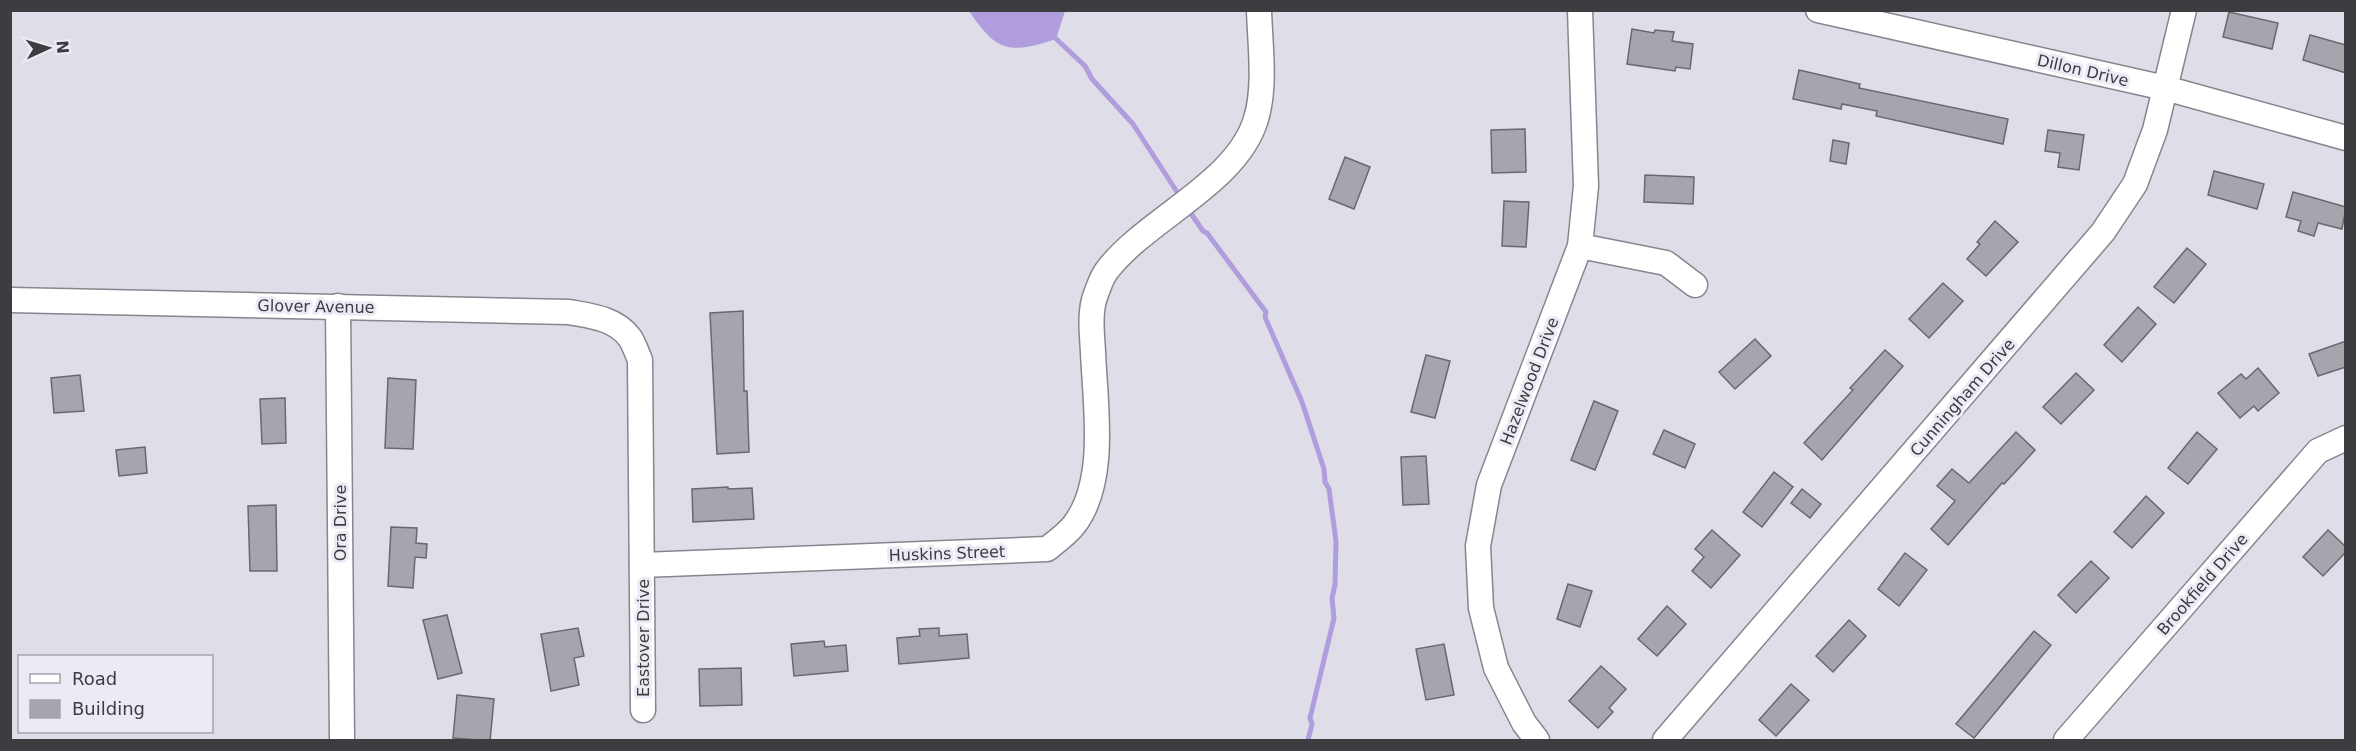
<svg xmlns="http://www.w3.org/2000/svg" width="2356" height="751" font-family="'DejaVu Sans',sans-serif">
	<rect width="100%" height="100%" fill="#dfdde7"/>
	<path fill="#af9ddd" d="M969,11H1065L1056,39C1010,54 997,53 969,11Z"/>
	<g fill="none" stroke-linecap="round" stroke-linejoin="round">
		<g stroke="#af9ddd" stroke-width="5">
			<path d="M1052,35L1085,66L1092,79L1133,124L1181,198"/>
			<path d="M1188,209L1203,231L1207,233L1266,312L1265,317L1302,402L1324,469L1325,482L1329,489L1336,541L1335,585L1332,598L1334,618L1310,718L1312,724L1308,740"/>
		</g>
	</g>
	<g fill="#a6a4ad" stroke="#696770" stroke-width="1.5">
		<path d="M2229,12L2278,23L2272,49L2223,37Z"/>
		<path d="M1632,29L1654,33L1655,30L1674,32L1672,41L1693,44L1690,69L1676,67L1675,71L1627,64Z"/>
		<path d="M2310,35L2346,45V73L2303,60Z"/>
		<path d="M1799,70L1860,84L1859,88L2008,119L2003,144L1876,116L1877,111L1842,104L1841,109L1793,99Z"/>
		<path d="M1525,129L1526,172L1492,173L1491,130Z"/>
		<path d="M2048,130L2084,135L2079,170L2058,167L2060,153L2045,151Z"/>
		<path d="M1833,140L1849,143L1846,164L1830,161Z"/>
		<path d="M1345,157L1370,167L1354,209L1329,199Z"/>
		<path d="M2214,171L2264,184L2257,209L2208,195Z"/>
		<path d="M1645,175L1694,177L1693,204L1644,202Z"/>
		<path d="M2293,192L2346,207L2342,229L2318,223L2314,236L2298,231L2301,221L2286,217Z"/>
		<path d="M1504,201L1529,202L1526,247L1502,246Z"/>
		<path d="M1995,221L2018,242L1986,276L1967,259L1980,244L1977,242Z"/>
		<path d="M2187,248L2206,264L2174,303L2154,287Z"/>
		<path d="M1943,283L1963,301L1929,338L1909,319Z"/>
		<path d="M2138,307L2156,324L2122,362L2104,345Z"/>
		<path d="M743,311L744,391H747L749,452L717,454L710,313Z"/>
		<path d="M1755,339L1771,356L1735,389L1719,372Z"/>
		<path d="M2346,341V367L2318,376L2309,354Z"/>
		<path d="M1885,350L1903,366L1822,460L1804,443L1853,390L1850,388Z"/>
		<path d="M1426,355L1450,361L1435,418L1411,412Z"/>
		<path d="M2258,368L2279,393L2258,411L2254,406L2240,418L2218,393L2241,374L2246,379Z"/>
		<path d="M2076,373L2094,390L2061,424L2043,407Z"/>
		<path d="M80,375L84,411L54,413L51,378Z"/>
		<path d="M388,378L416,380L413,449L385,448Z"/>
		<path d="M285,398L286,443L262,444L260,399Z"/>
		<path d="M1594,401L1618,411L1595,470L1571,460Z"/>
		<path d="M1664,430L1695,444L1685,468L1653,454Z"/>
		<path d="M2016,432L2035,450L2004,484L2002,483L1948,545L1931,529L1955,501L1937,486L1952,469L1969,483Z"/>
		<path d="M2197,432L2217,449L2188,484L2168,468Z"/>
		<path d="M145,447L147,473L119,476L116,450Z"/>
		<path d="M1426,456L1429,504L1403,505L1401,457Z"/>
		<path d="M1774,472L1793,487L1762,527L1743,512Z"/>
		<path d="M728,487V489L752,488L754,519L693,522L692,489Z"/>
		<path d="M1802,489L1821,504L1810,518L1791,503Z"/>
		<path d="M2146,496L2164,513L2132,548L2114,532Z"/>
		<path d="M276,505L277,571H250L248,506Z"/>
		<path d="M391,527L417,528L416,543L427,544L426,558L415,557L413,588L388,586Z"/>
		<path d="M1712,530L1740,555L1711,588L1692,571L1704,557L1695,549Z"/>
		<path d="M2328,530L2346,547V552L2323,576L2303,557Z"/>
		<path d="M1905,553L1927,570L1899,606L1878,589Z"/>
		<path d="M2091,561L2109,578L2076,613L2058,595Z"/>
		<path d="M1568,584L1592,591L1580,627L1557,619Z"/>
		<path d="M1667,606L1686,624L1657,656L1638,639Z"/>
		<path d="M447,615L462,673L438,679L423,620Z"/>
		<path d="M1849,620L1866,636L1833,672L1816,656Z"/>
		<path d="M578,628L584,656L574,658L579,685L551,691L541,634Z"/>
		<path d="M939,628V636L967,634L969,658L899,664L897,638L920,636L919,629Z"/>
		<path d="M2034,631L2051,645L1974,738L1956,724Z"/>
		<path d="M824,641L825,647L846,645L848,671L794,676L791,644Z"/>
		<path d="M1444,644L1454,695L1426,700L1416,649Z"/>
		<path d="M1601,666L1626,689L1609,708L1613,712L1598,728L1569,701Z"/>
		<path d="M741,668L742,705L700,706L699,669Z"/>
		<path d="M1791,684L1809,700L1776,736L1759,720Z"/>
		<path d="M457,695L494,699L490,741L453,738Z"/>
	</g>
	<g fill="none" stroke-linecap="round" stroke-linejoin="round">
		<defs>
			<g id="minor">
				<path d="M1818,10L2165,88L2346,138"/>
				<path d="M1580,246L1666,263L1695,285"/>
				<path d="M10,300L569,312C590,316 616,318 630,338C634,344 637,353 640,360L643,710"/>
				<path d="M338,306L342,740"/>
				<path d="M642,565L1047,549C1056,542 1067,534 1074,525C1108,481 1095,404 1093,352C1092,334 1089,311 1096,294C1099,286 1102,276 1108,269C1148,218 1237,183 1256,119C1266,86 1260,45 1259,10"/>
				<path d="M1537,740L1524,723L1496,668L1481,608L1478,546L1489,485L1580,246L1586,186L1580,10"/>
				<path d="M1665,740L2103,232L2135,184L2155,130L2184,10"/>
				<path d="M2066,740L2318,451L2346,438"/>
			</g>
		</defs>
		<use href="#minor" stroke="#87858e" stroke-width="27"/>
		<use href="#minor" stroke="#fff" stroke-width="24"/>
	</g>
	<g text-anchor="middle" stroke-width="6" stroke-linejoin="round" paint-order="stroke">
		<g font-size="16" fill="#3d3c40" stroke="#eceaf4">
			<text transform="translate(2083 70) rotate(13)" y="6">Dillon Drive</text>
			<text transform="translate(316 306) rotate(1)" y="6">Glover Avenue</text>
			<text transform="translate(1529 381) rotate(-69)" y="6">Hazelwood Drive</text>
			<text transform="translate(1962 397) rotate(-49)" y="6">Cunningham Drive</text>
			<text transform="translate(340 523) rotate(-90)" y="6">Ora Drive</text>
			<text transform="translate(947 553) rotate(-2)" y="6">Huskins Street</text>
			<text transform="translate(2202 584) rotate(-49)" y="6">Brookfield Drive</text>
			<text transform="translate(643 638) rotate(-90)" y="6">Eastover Drive</text>
		</g>
	</g>
	<rect width="2356" height="751" fill="none" stroke="#3d3c40" stroke-width="24"/>
	<rect x="18" y="655" width="195" height="78" fill="#eceaf4" stroke="#a6a4ac" stroke-width="1.5"/>
	<rect x="30" y="674" width="30" height="9" fill="#ffffff" stroke="#a6a4ac" stroke-width="1.5"/>
	<text x="72" y="685" font-size="18" fill="#3d3c40">Road</text>
	<rect x="30" y="700" width="30" height="18" fill="#a6a4ad" stroke="#a6a4ac" stroke-width="1.5"/>
	<text x="72" y="715" font-size="18" fill="#3d3c40">Building</text>
	<g transform="translate(48 48) rotate(86)" stroke="#eceaf4" stroke-width="4.5" paint-order="stroke">
	<path d="M0-4.5L10 22L0 15L-10 22Z" fill="#3d3c40"/>
	<text y="-9" font-size="16" font-weight="bold" text-anchor="middle" fill="#3d3c40">N</text>
	</g>
</svg>
